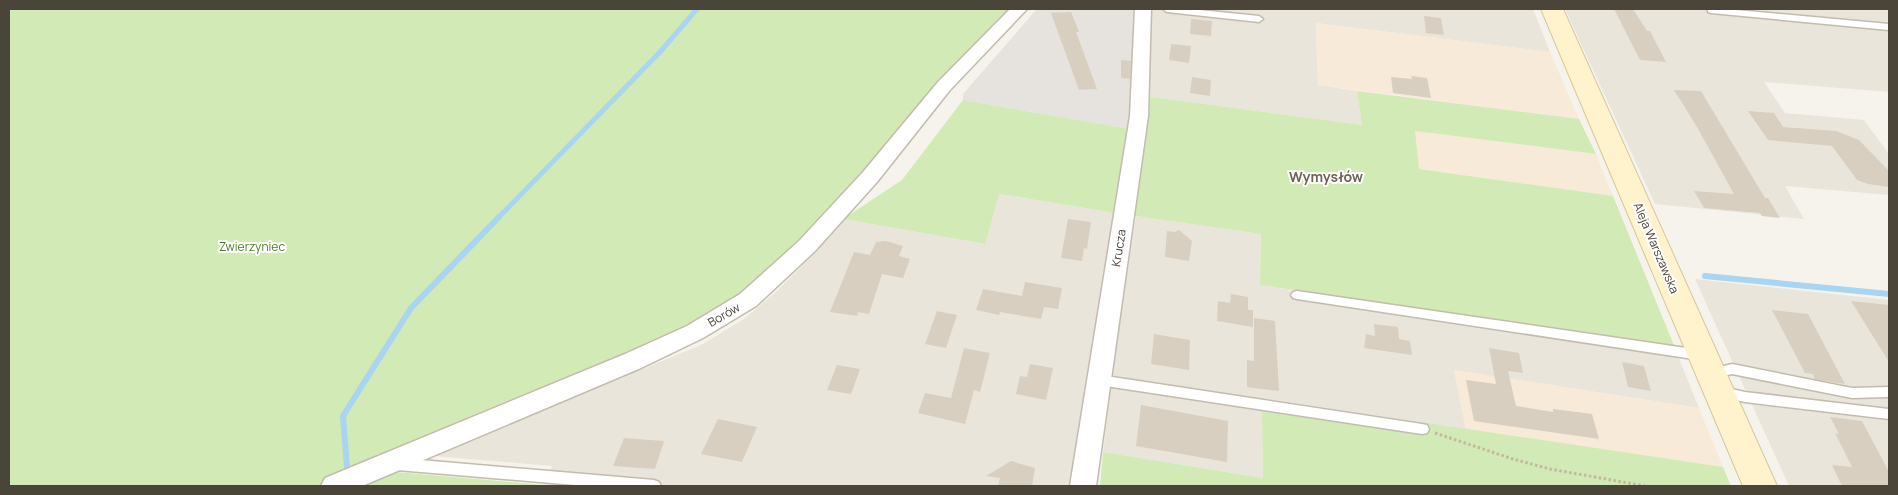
<svg xmlns="http://www.w3.org/2000/svg" width="1898" height="495" font-family="Manrope,sans-serif">
	<rect width="100%" height="100%" fill="#f6f3ec"/>
	<g fill="#eae5da">
		<path d="M1148,9H1533L1550,52L1316,23L1318,85L1357,91L1362,125L1144,96Z"/>
		<path d="M1565,9H1889V92L1764,82L1785,113L1864,120L1889,154V195L1785,186L1804,219L1655,204Z"/>
		<path d="M998,194L1115,213L1094,342L1076,486H543L552,466L435,456L703,344L744,319L778,290L818,250L843,219L984,244Z"/>
		<path d="M1136,216L1261,234L1260,285L1291,290L1292,297L1678,356L1699,408L1454,370L1466,429L1262,398L1263,478L1103,452L1120,318Z"/>
		<path d="M1695,279L1889,300V486H1789Z"/>
	</g>
	<g fill="#f7ead8">
		<path d="M1316,23L1550,52L1579,119L1318,85Z"/>
		<path d="M1414,131L1596,154L1613,196L1419,169Z"/>
		<path d="M1454,370L1699,408L1723,467L1466,429Z"/>
	</g>
	<path fill="#e6e2dd" d="M1041,9H1137L1129,129L963,100V94L1036,10Z"/>
	<g fill="#d2eab5">
		<path d="M9,9H1012L776,264L737,295L690,325L580,374L395,472L544,485L543,486H9Z"/>
		<path d="M1357,91L1579,119L1596,154L1415,131L1419,169L1613,196L1675,348L1260,285L1261,234L1129,215L1144,96L1362,125Z"/>
		<path d="M963,100L1129,129L1115,213L999,194L985,244L843,219L902,180Z"/>
		<path d="M1262,411L1423,435L1421,422L1723,467L1731,486H1100L1103,452L1263,478Z"/>
	</g>
	<g fill="none" stroke-linecap="round" stroke-linejoin="round">
		<path stroke="#a9d4f2" stroke-width="5" d="M498,218L661,51L697,9"/>
		<g stroke="#a9d4f2" stroke-width="6">
			<path d="M1705,276L1889,294"/>
			<path d="M347,467L343,416L411,308L499,217"/>
		</g>
	</g>
	<g fill="#d8cfc1">
		<path d="M1614,9H1633L1647,31H1650L1666,62L1640,60Z"/>
		<path d="M1071,12L1079,32H1076L1097,89L1079,90L1051,13Z"/>
		<path d="M1424,16L1441,18L1444,35L1426,33Z"/>
		<path d="M1191,19L1212,21L1211,36L1190,34Z"/>
		<path d="M1171,44L1191,46L1189,63L1169,60Z"/>
		<path d="M1121,60L1131,61L1130,79L1121,78Z"/>
		<path d="M1411,76L1427,78L1431,98L1393,93L1391,77L1412,79Z"/>
		<path d="M1192,77L1211,80L1210,96L1190,93Z"/>
		<path d="M1674,90L1701,91L1765,198H1768L1780,218L1762,216L1760,213L1704,208L1694,191L1734,194L1697,127Z"/>
		<path d="M1748,111L1774,113L1783,127L1836,131L1859,140L1889,171V187L1868,184L1857,180L1832,146L1768,140Z"/>
		<path d="M1068,219L1091,222L1087,249L1084,248L1082,261L1061,258Z"/>
		<path d="M1179,230L1192,241L1189,261L1165,257L1167,231L1175,232Z"/>
		<path d="M886,241L903,246L899,256L910,259L903,278L882,274L869,314L858,312L857,316L830,312L854,252L870,255L876,242Z"/>
		<path d="M1025,282L1062,288L1058,309L1044,307L1041,319L1000,312L999,315L976,310L983,289L1022,296Z"/>
		<path d="M1231,294L1248,297V310H1253V327L1217,321L1218,301L1230,303Z"/>
		<path d="M1851,301L1889,305V362Z"/>
		<path d="M1772,310L1808,314L1845,384L1815,379L1813,374L1805,373Z"/>
		<path d="M937,311L957,315L946,348L925,344Z"/>
		<path d="M1254,318L1275,321L1279,391L1247,387V360L1254,361Z"/>
		<path d="M1374,324L1398,327L1399,339L1410,341L1412,355L1364,348L1366,334L1375,336Z"/>
		<path d="M1154,334L1190,340L1189,370L1151,364Z"/>
		<path d="M964,348L990,353L980,392L974,390L965,424L918,413L925,393L951,398Z"/>
		<path d="M1489,348L1519,353L1523,373L1508,371L1516,406L1553,412V409L1592,414L1599,439L1474,421L1466,380L1496,384Z"/>
		<path d="M1622,362L1644,366L1651,391L1628,387Z"/>
		<path d="M1030,364L1053,368L1046,400L1016,394L1020,376L1027,377Z"/>
		<path d="M837,365L860,369L851,394L827,390Z"/>
		<path d="M1141,405L1228,421L1227,462L1136,446Z"/>
		<path d="M1830,417L1862,421L1889,472V486H1842L1832,465L1852,467L1835,433L1839,434Z"/>
		<path d="M718,419L757,427L742,462L701,454Z"/>
		<path d="M624,438L664,441L655,469L613,466Z"/>
		<path d="M1011,461L1035,468L1032,486H998L1000,478L986,476Z"/>
	</g>
	<g fill="none" stroke-linecap="round" stroke-linejoin="round">
		<defs>
			<g id="lane">
				<path d="M1163,9H1189L1259,16L1263,19L1259,22L1167,12Z"/>
				<path d="M1708,9H1725L1889,24V30L1711,13L1708,12Z"/>
				<path d="M1297,291L1700,350L1704,352L1706,355L1704,358L1700,360L1297,299L1293,298L1291,295L1293,292Z"/>
				<path d="M1732,364L1852,388L1889,387V397L1852,398L1732,374L1711,379L1707,378L1705,374L1707,370Z"/>
				<path d="M1099,375L1422,424L1427,425L1429,429L1427,433L1422,434L1099,385L1095,384L1093,380L1095,376Z"/>
				<path d="M1722,387L1745,392L1889,409V419L1745,402L1717,396L1716,392L1717,388Z"/>
				<path d="M397,458L654,480L659,482L661,486H587L397,470L392,468L390,464L392,460Z"/>
			</g>
			<g id="street">
				<path d="M1010,9H1027L950,90L877,182L815,251L756,306L703,338L641,368L362,486H321L325,478L625,354L687,326L740,294L799,241L863,172L938,82Z"/>
				<path d="M1135,9H1151L1148,116L1096,486H1070L1130,116Z"/>
			</g>
			<path id="secondary" d="M1541,9H1563L1777,486H1743Z"/>
		</defs>
		<use href="#lane" stroke="#c2bbae" stroke-width="3"/>
		<use href="#street" stroke="#c2bbae" stroke-width="3"/>
		<use href="#secondary" stroke="#d6c79b" stroke-width="2"/>
		<path stroke="#c4b79f" stroke-width="3" stroke-dasharray="2.5 2.5" stroke-linecap="butt" d="M1435,433L1513,459L1550,469L1645,486"/>
		<use href="#lane" fill="#fff" fill-rule="evenodd"/>
		<use href="#street" fill="#fff" fill-rule="evenodd"/>
		<use href="#secondary" fill="#fff3cd" fill-rule="evenodd"/>
	</g>
	<g text-anchor="middle" stroke-width="4" stroke-linejoin="round" paint-order="stroke">
		<g font-size="12" fill="#4a7f2a" stroke="#fff">
			<text x="252" y="251">Zwierzyniec</text>
		</g>
		<g font-size="12" fill="#4b4439" stroke="#fff">
			<text transform="translate(1119 248) rotate(-81)" y="4">Krucza</text>
			<text transform="translate(1656 248) rotate(67)" y="4">Aleja Warszawska</text>
			<text transform="translate(724 315) rotate(-30)" y="4">Borów</text>
		</g>
		<g font-size="14" font-weight="bold" fill="#6e6250" stroke="#fff">
			<text x="1326" y="182">Wymysłów</text>
		</g>
	</g>
	<rect width="1898" height="495" fill="none" stroke="#4b4439" stroke-width="20"/>
</svg>
